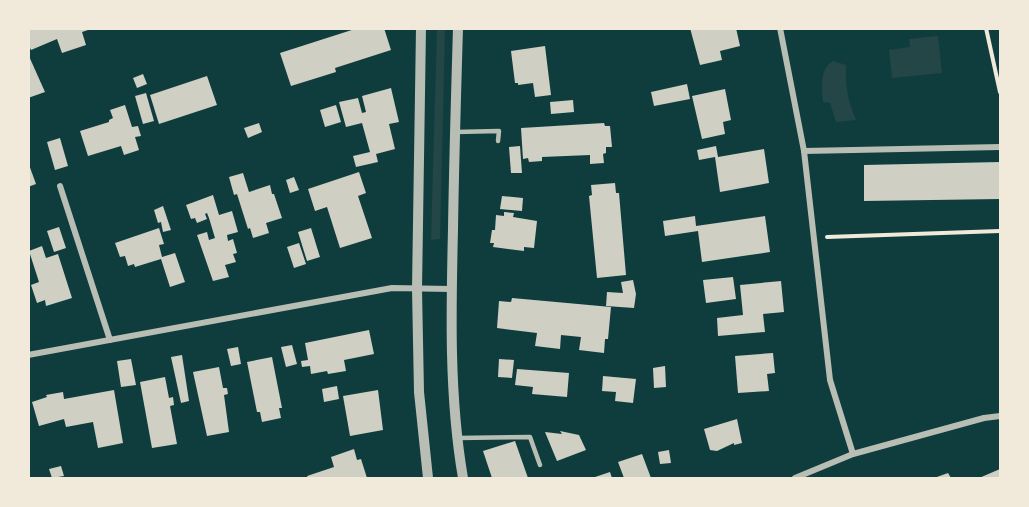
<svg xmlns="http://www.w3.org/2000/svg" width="1029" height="507" font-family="Arial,sans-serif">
	<rect width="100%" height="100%" fill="#0f3d3e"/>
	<g fill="#244646">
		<path d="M437,29H445L440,239L431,240Z"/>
		<path d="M938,36L942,73L892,78L889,50L910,47L909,39Z"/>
		<path d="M833,61L846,65C845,86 848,102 856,120L836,122L830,103L823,102C822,88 819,69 833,61Z"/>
	</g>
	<g fill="#cfcfc3">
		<path d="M31,28H91V29L82,32L86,45L62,53L57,39L31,50L28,44V30Z"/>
		<path d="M358,28H384L391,50L335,68L336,72L291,86L280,53Z"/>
		<path d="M690,28H736L740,46L720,51L722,60L700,65Z"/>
		<path d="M545,46L551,95L535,97L533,83L518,85V83H515L511,51Z"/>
		<path d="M28,54L45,92L28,98Z"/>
		<path d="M143,74L147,84L137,88L133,78Z"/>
		<path d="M207,76L217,105L159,124L150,95Z"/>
		<path d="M687,84L690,99L654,106L651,92Z"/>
		<path d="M391,88L399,122L389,124L395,149L376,154L378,162L356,167L353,156L370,152L362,123L346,127L339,102L358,98L362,113L366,112L362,96Z"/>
		<path d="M725,89L731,120L723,122L725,134L702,139L692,96Z"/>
		<path d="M146,93L154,121L143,124L135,96Z"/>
		<path d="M573,100L574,112L551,114L550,102Z"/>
		<path d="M125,105L132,127L138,126L141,136L135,137L139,150L124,155L121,146L88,156L80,131L109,122V120L113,118L110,110Z"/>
		<path d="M336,105L341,122L325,127L320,110Z"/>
		<path d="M259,123L262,132L248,138L244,128Z"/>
		<path d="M604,123L605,126H610L612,147H606V153L603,154L604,163L590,164V155L542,157V161L529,162L528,158L523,159L521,128Z"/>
		<path d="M60,138L68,166L55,170L47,142Z"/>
		<path d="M520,146L522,173H511L509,147Z"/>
		<path d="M716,146L718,157L764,149L769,183L720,192L715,157L699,160L697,150Z"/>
		<path d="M28,162L36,184L28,187Z"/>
		<path d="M1000,162V199L864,201V165Z"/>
		<path d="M359,172L366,193L358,196L372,238L340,248L327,207L315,211L308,189Z"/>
		<path d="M243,173L249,192L270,185L272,194H274L282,218L266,223L269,233L253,238L250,228L248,229L237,194L234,195L229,177Z"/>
		<path d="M294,177L299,190L290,193L286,180Z"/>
		<path d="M615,183L616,193H619L626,275L597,278L589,196L592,195L591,185Z"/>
		<path d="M213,195L219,215L232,211L238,232L227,235L228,241L233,239L237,253L233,254L236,262L225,265L229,277L213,281L197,235L207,232L209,240L215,238L209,218L207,213L205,214L207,219L197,223L195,218L191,219L186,205Z"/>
		<path d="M502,196L523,198L522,211L500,209Z"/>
		<path d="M163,206L171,230L163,232L161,222L158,223L154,210Z"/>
		<path d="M504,212L514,213L513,217L537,221L534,248L524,247V251L493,247L494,243H490L492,230H495L496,215L504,216Z"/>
		<path d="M695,216L696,226L765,216L770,252L702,262L698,231L665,236L663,221Z"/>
		<path d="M59,227L66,248L54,252L47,231Z"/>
		<path d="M159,228L164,244L159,245L162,257L175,253L185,282L170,287L161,259L135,267L134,264L128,266L125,256L120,257L115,243Z"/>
		<path d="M311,228L320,257L307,261L298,232Z"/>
		<path d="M299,243L306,264L294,268L287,247Z"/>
		<path d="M42,246L46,258L58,254L72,298L46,306L45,300L37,303L31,285L39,282L29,251Z"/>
		<path d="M733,277L736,299L706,303L703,280Z"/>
		<path d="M633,280L636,294L634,308L606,306L607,292L623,293L621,282Z"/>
		<path d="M781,281L784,312L763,314L765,332L718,336L717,318L743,315L740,285Z"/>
		<path d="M512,298L611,307L608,339H605L604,353L579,350L581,337L561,335L560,349L535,346L537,333L497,328L499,301L511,302Z"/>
		<path d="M369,330L374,354L344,360L346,371L328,374L327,371L311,374L310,366L302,367L301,361L308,360L305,343Z"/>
		<path d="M292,345L297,364L286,367L281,347Z"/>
		<path d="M238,347L241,364L231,366L227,349Z"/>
		<path d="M773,353L775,373L767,374L769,391L738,393L735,356Z"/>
		<path d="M182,355L189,401L181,403L171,357Z"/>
		<path d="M272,357L282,408H279L281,418L262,422L260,412H257L247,362Z"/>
		<path d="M131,359L136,385L121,387L117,361Z"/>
		<path d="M499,359L514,360L512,378L498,377Z"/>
		<path d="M665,366L666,387L654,388L653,368Z"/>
		<path d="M219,367L223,388H227L228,394L224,395L229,432L207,436L193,372Z"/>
		<path d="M517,369L569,373L567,397L532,394L533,387L515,385Z"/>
		<path d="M603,376L636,379L633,403L615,401L616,392L602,391Z"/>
		<path d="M165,377L169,398L173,397L174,405L170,406L177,444L152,448L140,382Z"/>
		<path d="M337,386L339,399L324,402L322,389Z"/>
		<path d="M114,390L123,443L98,448L93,422L66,427L64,419L39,426L32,402L47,397L46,395L63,392L64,399Z"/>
		<path d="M378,390L383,430L350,436L343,396Z"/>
		<path d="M737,419L742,443L734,445V443L717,451L710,450L704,429Z"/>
		<path d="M560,431L579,435L586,450L557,461L545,432L562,434Z"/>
		<path d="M515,441L528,478H492L483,451Z"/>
		<path d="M354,449L357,460L361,459L367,478H308L307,476L334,467L331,457Z"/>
		<path d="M669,450L671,463L660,464L658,452Z"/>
		<path d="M642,454L651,478H624L618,462Z"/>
		<path d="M61,466L64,476L52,478L49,469Z"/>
		<path d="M1000,469V478H979Z"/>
		<path d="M610,472L612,478H592Z"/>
		<path d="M948,473L951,478H934Z"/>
	</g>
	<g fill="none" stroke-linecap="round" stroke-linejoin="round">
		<g stroke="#f1e9da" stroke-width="4">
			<path d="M986,28L1000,92"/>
			<path d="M827,237L1000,231"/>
		</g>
		<g stroke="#b8beb3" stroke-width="4.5">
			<path d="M455,132L499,131L498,141"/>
			<path d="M458,438L530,437L540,465"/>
		</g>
		<g stroke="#b8beb3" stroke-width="6">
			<path d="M780,28L804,151L830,380L853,454"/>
			<path d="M804,151L1000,147"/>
			<path d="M60,186L110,340"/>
			<path d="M28,355L392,288L451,289"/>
			<path d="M795,478L853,454L984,418L1000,416"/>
		</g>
		<g stroke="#b8beb3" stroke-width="10">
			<path d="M421,28L417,289L419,392L428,478"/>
			<path d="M458,28C456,95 454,162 453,229C451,311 449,397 463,478"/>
		</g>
	</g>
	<rect width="1029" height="507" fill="none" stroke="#f1e9da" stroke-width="60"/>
</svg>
